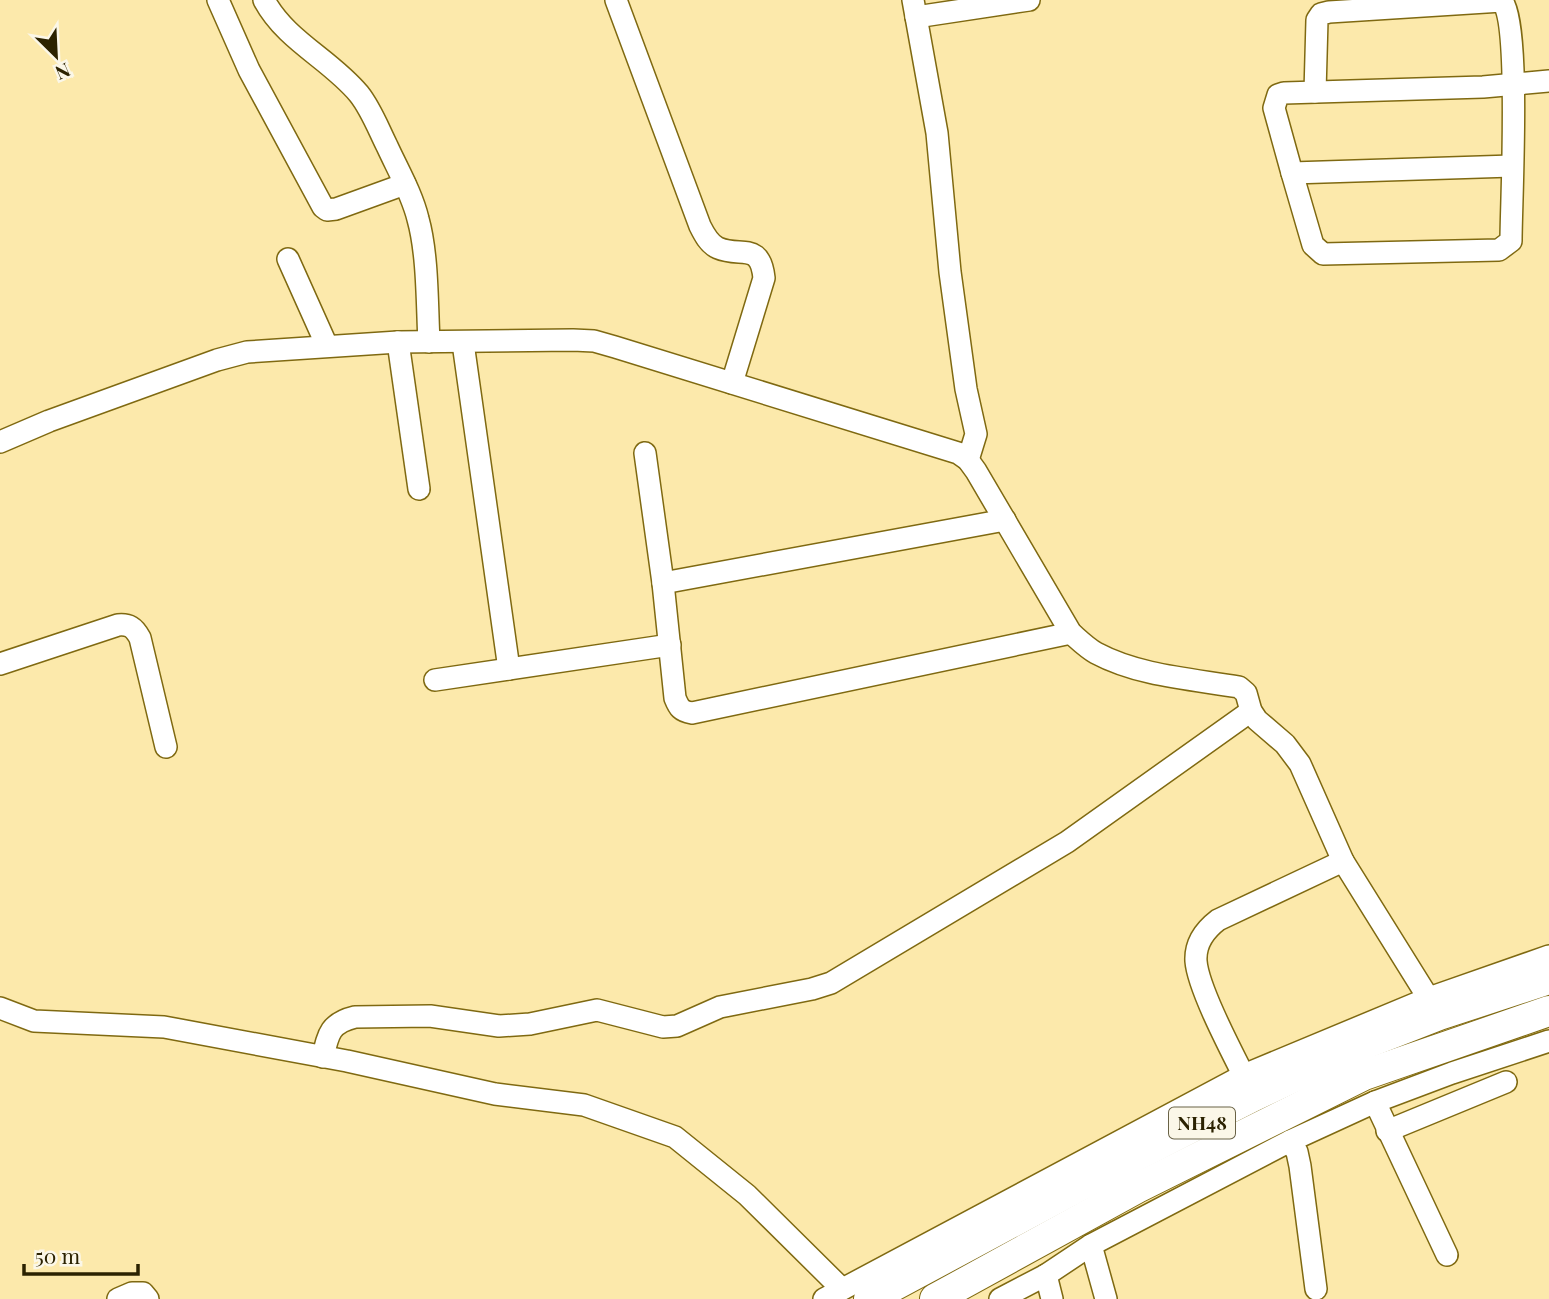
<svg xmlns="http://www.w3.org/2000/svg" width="1549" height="1299" font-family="'Playfair Display',serif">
	<rect width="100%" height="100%" fill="#fce9ab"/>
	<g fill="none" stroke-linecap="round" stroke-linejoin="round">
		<defs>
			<g id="minor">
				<path d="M218,0L249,70L323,207L327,210L336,209L405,184"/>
				<path d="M264,0C286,41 330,59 359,94C371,109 378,128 387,146C398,170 412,194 418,219C428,255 427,305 429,342"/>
				<path d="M616,0L700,226C704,234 709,244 718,248C741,258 760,241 764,278L732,383"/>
				<path d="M913,0L937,133L950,272L966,389L976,434L968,460"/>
				<path d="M916,17L1029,0"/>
				<path d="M1512,166L1292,173L1274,108L1278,95L1284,93L1483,87L1549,81"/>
				<path d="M1292,173L1313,245L1323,254L1499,250L1511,241C1511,201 1521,24 1502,1L1329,12L1321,14L1317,20L1315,92"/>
				<path d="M288,259L327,346"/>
				<path d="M398,342L419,489"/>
				<path d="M463,343L509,669"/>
				<path d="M0,442L49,421L217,360L247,352L398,342L573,340L594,341L615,347L958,453L968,460L976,471L1071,633C1079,640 1087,648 1096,653C1139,676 1192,679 1239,687L1246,693L1251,711L1257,720L1285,744L1300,764L1343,861L1439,1015"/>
				<path d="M645,453L663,583L675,698C679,708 681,711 692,713L1071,633"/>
				<path d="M663,583L1005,520"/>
				<path d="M0,664L118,625C129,624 134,627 140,638L166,747"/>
				<path d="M435,680L670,645"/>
				<path d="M0,1008L34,1021L164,1027L347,1061L495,1094L584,1105L675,1137L747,1195L842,1289"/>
				<path d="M323,1057C328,1034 330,1023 355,1017L430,1016L499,1026L530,1024L597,1010L663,1027L677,1026L720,1007L812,989L831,983L1067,842L1251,711"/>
				<path d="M1249,1086C1235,1058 1198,989 1196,961C1195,943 1205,930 1218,920L1343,861"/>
				<path d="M1375,1102L1447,1255"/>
				<path d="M1387,1131L1506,1082"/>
				<path d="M1290,1141L1297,1152L1300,1166L1316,1289"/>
				<path d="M1091,1245L1106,1299"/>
				<path d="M1046,1275L1052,1299"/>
				<path d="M118,1299L132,1293H143L148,1299"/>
				<path d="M824,1299L1244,1075L1429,998L1549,956"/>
				<path d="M1000,1299L1046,1275L1091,1245L1290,1141L1375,1102L1452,1073L1549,1041"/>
			</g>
			<g id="highway">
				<path d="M869,1299L1128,1160L1254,1096L1362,1045L1439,1015L1549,979"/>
				<path d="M935,1299L1137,1188L1364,1075L1549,1011"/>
			</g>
		</defs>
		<use href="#minor" stroke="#7f6911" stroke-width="24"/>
		<use href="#highway" stroke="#7f6911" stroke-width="32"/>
		<use href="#minor" stroke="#fff" stroke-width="21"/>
		<use href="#highway" stroke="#fff" stroke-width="30"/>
	</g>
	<g text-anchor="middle" stroke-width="7" stroke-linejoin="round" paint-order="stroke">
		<rect fill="#fbf7e8" stroke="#696246" stroke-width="2" x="1169" y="1107.5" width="66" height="31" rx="5"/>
		<g font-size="19" font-weight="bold" fill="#2b2201">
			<text x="1202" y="1130">NH48</text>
		</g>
	</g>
	<g transform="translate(56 56) rotate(156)" stroke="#fbf7e8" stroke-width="5" paint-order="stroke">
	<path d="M0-5L12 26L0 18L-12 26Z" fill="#2b2201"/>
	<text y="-10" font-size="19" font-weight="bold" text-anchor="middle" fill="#2b2201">N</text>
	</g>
	<path d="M24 1264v10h114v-10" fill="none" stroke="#2b2201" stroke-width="3.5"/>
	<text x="35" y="1264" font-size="21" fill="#2b2201" stroke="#fbf7e8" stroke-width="5" paint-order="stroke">50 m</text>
</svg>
